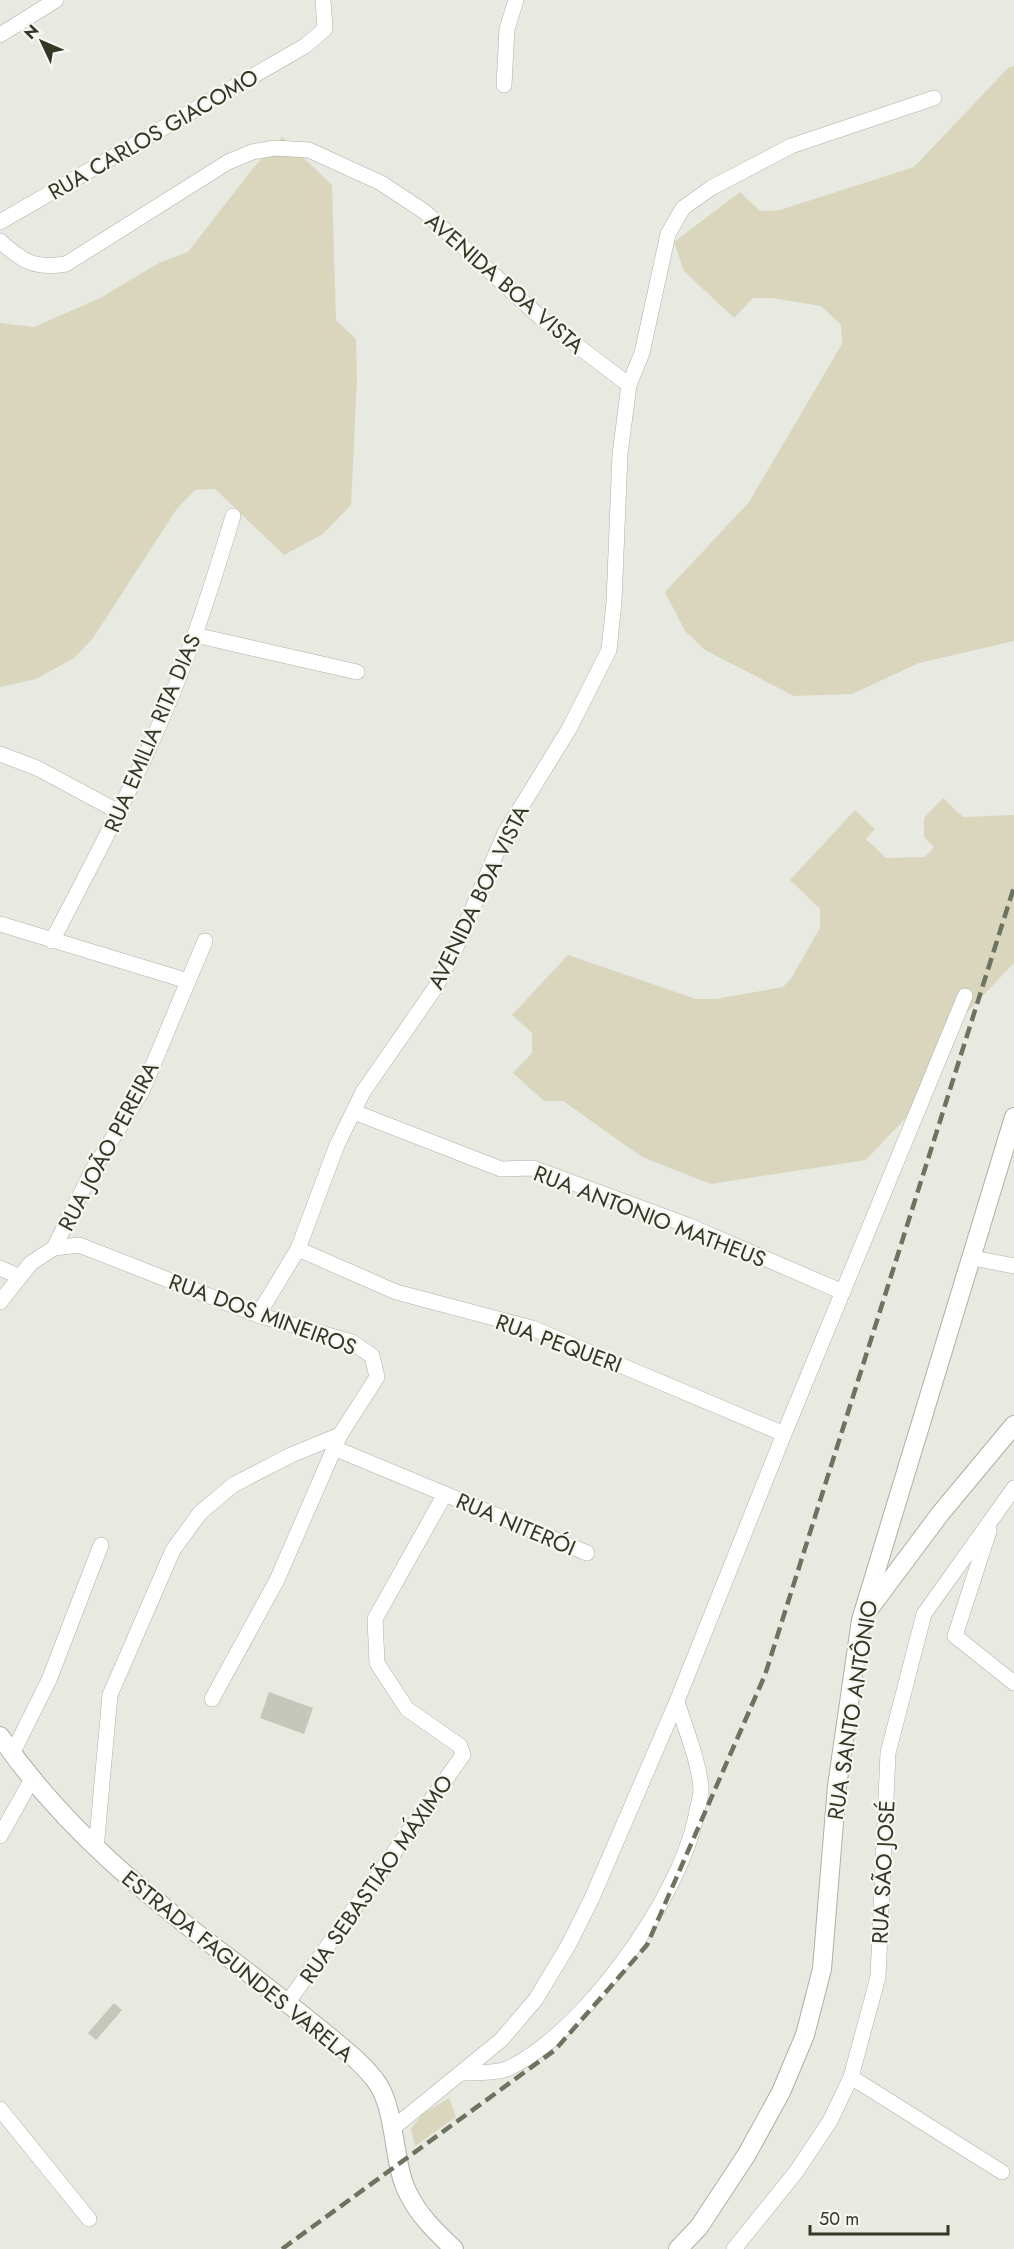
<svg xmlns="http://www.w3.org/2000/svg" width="1014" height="2249" font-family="Jost,sans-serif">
	<rect width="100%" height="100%" fill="#e8eae2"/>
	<g fill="#d9d6bd">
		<path d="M1014,66V641L919,663L852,694L794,696L705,650L685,631L665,592L749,502L842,344L841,325L821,306L772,298H753L734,318L684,271L674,242L740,192L760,211L780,210L914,167L1009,67Z"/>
		<path d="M282,137L332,185L336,320L356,339L357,378L351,505L323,534L284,555L215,489L195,490L176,510L93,638L74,658L36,679L0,687V323L34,327L100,298L159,263L188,252L254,167Z"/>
		<path d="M943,798L963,817L1014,815V963L940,1041L913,1110L866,1160L711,1184L642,1157L563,1101H544L513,1073L532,1053V1033L512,1015L568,955L696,999H716L783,987L792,977L820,928V909L790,880L855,810L875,829L866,839L886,858L925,857L934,847L924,837V818Z"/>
		<path d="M449,2098L456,2117L415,2146L411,2129L422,2114Z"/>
	</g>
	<g fill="#c4c7ba">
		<path d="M269,1692L313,1708L304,1734L260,1718Z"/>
		<path d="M114,2003L122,2010L96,2040L88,2033Z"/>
	</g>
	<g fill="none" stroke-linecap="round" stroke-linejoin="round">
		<defs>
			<g id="minor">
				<path d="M0,35L56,0"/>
				<path d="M504,85L507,29L516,0"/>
				<path d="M0,222L305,46L325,29L323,0"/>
				<path d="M0,241C23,262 35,269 66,264L228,162L252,152L275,148L309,150L381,183L425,212L541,318L629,385"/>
				<path d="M195,635L357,672"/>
				<path d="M0,754L37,768L119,812"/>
				<path d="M0,924L188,981"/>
				<path d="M52,941C104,841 158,741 195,634C209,595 221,556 233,516"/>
				<path d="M354,1112L501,1169L533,1168L687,1225L843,1292"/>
				<path d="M54,1248L79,1245L258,1315L352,1342L372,1356L377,1377L340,1435L277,1580L212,1699"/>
				<path d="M298,1249L396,1292L532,1328L784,1434"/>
				<path d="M973,1258L1014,1266"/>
				<path d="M0,1268L20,1277"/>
				<path d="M0,1302L31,1263L54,1248L92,1171L142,1091L205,941"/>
				<path d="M258,1315L298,1249L337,1145L363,1092L435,988L457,945L505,833L569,729L609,650L614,602L620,454L629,385L642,353L668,234L683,208L711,188L791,146L934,98"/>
				<path d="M334,1448L587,1553"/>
				<path d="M989,1531L955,1636L1014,1683"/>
				<path d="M12,1754L49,1680L101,1545"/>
				<path d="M0,1836L32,1779"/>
				<path d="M96,1849L110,1695L173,1550L200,1513L233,1485L291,1455L340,1435"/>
				<path d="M288,2002L463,1755L460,1746L407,1709L377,1663L375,1619L445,1494"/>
				<path d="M463,2073C477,2072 497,2074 509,2068C585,2031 679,1899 696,1816C697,1808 701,1798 701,1789C699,1760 685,1729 677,1701"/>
				<path d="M851,2077L1002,2172"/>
				<path d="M0,2109L89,2219"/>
				<path d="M393,2128L501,2040L536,1999L569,1944L592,1898L677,1701L784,1434L965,996"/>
				<path d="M734,2249L796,2172L830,2121L851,2077L878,1977L888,1753L924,1614L1014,1488"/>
			</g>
			<path id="tertiary" d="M0,1736C64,1829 148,1897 237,1964C267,1987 297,2010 326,2034C344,2049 365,2065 378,2084C396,2113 393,2160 406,2189C417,2214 435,2231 454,2249"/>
			<g id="secondary">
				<path d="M869,1609L940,1514L1014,1425"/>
				<path d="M678,2249L699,2227L747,2154L781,2092L805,2035L822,1969L837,1786L861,1620L1014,1117"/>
			</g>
		</defs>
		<use href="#minor" stroke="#adb1a5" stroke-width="16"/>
		<use href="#tertiary" stroke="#adb1a5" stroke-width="20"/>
		<use href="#secondary" stroke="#acb19f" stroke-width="20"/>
		<use href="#minor" stroke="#fff" stroke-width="15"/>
		<use href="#tertiary" stroke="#fff" stroke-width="18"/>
		<use href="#secondary" stroke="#fff" stroke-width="18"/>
		<path stroke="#6c745f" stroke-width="4.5" stroke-dasharray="12 6" stroke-linecap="butt" d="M282,2249L555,2050L647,1945L765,1675L1014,887"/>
	</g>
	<g text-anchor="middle" stroke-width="4.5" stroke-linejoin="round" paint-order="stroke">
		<g font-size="22" fill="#313924" stroke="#f6f7f2">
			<text transform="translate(153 134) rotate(-30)" y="8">RUA CARLOS GIACOMO</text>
			<text transform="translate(505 283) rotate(41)" y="8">AVENIDA BOA VISTA</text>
			<text transform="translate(152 733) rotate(-67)" y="8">RUA EMILIA RITA DIAS</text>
			<text transform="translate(478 897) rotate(-64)" y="8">AVENIDA BOA VISTA</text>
			<text transform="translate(108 1146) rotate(-62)" y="8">RUA JOÃO PEREIRA</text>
			<text transform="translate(650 1216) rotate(21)" y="8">RUA ANTONIO MATHEUS</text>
			<text transform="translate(263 1314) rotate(20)" y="8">RUA DOS MINEIROS</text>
			<text transform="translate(559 1343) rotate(20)" y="8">RUA PEQUERI</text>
			<text transform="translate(516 1524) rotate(23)" y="8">RUA NITERÓI</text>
			<text transform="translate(852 1710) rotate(-81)" y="8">RUA SANTO ANTÔNIO</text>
			<text transform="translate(883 1872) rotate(-87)" y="8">RUA SÃO JOSÉ</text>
			<text transform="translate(376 1879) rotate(-55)" y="8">RUA SEBASTIÃO MÁXIMO</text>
			<text transform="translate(238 1966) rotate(39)" y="8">ESTRADA FAGUNDES VARELA</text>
		</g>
	</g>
	<g transform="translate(42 42) rotate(314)" stroke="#f6f7f2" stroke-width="4.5" paint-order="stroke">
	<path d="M0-4.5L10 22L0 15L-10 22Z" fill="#313924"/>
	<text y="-9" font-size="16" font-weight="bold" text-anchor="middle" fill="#313924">N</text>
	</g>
	<path d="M810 2225v9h138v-9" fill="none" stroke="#313924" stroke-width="3"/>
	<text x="819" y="2225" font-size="18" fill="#313924" stroke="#f6f7f2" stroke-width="4.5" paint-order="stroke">50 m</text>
</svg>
